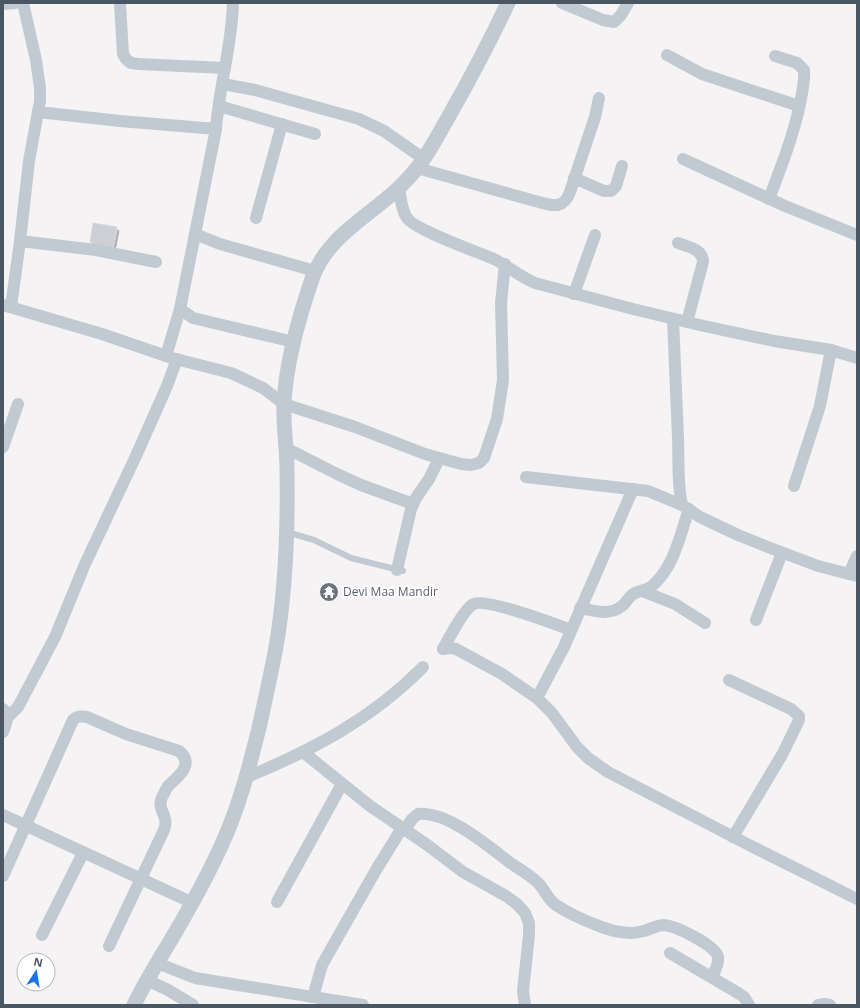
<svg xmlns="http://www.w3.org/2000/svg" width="860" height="1008" font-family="'Open Sans',sans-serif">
	<defs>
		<filter id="shadow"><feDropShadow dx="2" dy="3.5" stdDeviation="0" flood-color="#0004"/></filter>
	</defs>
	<rect width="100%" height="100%" fill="#f5f3f3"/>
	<path fill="#cdcfd5" stroke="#d7d9de" filter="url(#shadow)" d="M93,223L117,227L113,248L95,245V243L90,242Z"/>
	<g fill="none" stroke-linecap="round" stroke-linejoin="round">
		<path stroke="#c1cad2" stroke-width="6" d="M287,532L314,540L351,558L403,571"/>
		<g stroke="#c1cad2" stroke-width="12">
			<path d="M120,3L123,54L126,59L131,63L138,64L225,68"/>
			<path d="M233,3C232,46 219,86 216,129L180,309L193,318L294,342"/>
			<path d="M562,3L603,20L614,22L621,15L628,3"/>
			<path d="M3,4L15,3"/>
			<path d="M667,55L702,74L799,106"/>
			<path d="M223,84L255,90L359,119L384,131L424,159"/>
			<path d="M219,106L315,134"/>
			<path d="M38,112L120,121L216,129"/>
			<path d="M683,159L785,206L857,235"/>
			<path d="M417,168L535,201C551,205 563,211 570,192L595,117L599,98"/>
			<path d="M574,178L604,191H611L616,186L622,166"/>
			<path d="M399,187C401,197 401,210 407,218C415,230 478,252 494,259C508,266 520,277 535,283L633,309L704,326L774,341L831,350L857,358"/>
			<path d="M769,199C781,167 793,137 800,104C802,93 805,81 804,70L797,63L775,56"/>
			<path d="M256,218L282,124"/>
			<path d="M195,234L220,244L315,271"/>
			<path d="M20,241L96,250L156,262"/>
			<path d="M678,243C688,247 703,249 703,262L687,322"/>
			<path d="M574,294L595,235"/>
			<path d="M3,305L102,334L172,358L231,373L263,388L284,404L355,427L425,454L461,464L471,465L479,463L484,458L497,419L503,380L501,303L505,264"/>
			<path d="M11,307L20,241L29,161L40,101V88L36,60L23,3"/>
			<path d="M673,319C675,359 676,399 678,438C679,461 677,483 682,505L700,517L738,535L773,549L818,566L857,576"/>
			<path d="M166,356L180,309"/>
			<path d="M3,447L18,404"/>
			<path d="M286,448L337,474L361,485L413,504"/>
			<path d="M526,477L648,491L682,505"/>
			<path d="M794,486L820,406L831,350"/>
			<path d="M397,570L411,509L416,498L429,479L439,459"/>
			<path d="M849,574L857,556"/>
			<path d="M642,591L675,604L705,623"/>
			<path d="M580,608C594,611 610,616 622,606C626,603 628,598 632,595C638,590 646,591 652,586C674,568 680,535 689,509"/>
			<path d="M756,620L782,553"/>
			<path d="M443,649L450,648L456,649L502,674L537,698L552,713L577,747L588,758L608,772L749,845L857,899"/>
			<path d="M443,649C448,640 465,607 474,604C486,598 555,624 571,630"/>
			<path d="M729,680L791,709L799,716V720L783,753L733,837"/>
			<path d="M537,698L564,647L633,489"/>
			<path d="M3,709C10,716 6,724 3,732"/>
			<path d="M7,718L18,707L55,637L85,564L135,458L167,386L177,359"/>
			<path d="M303,752L370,806L426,844L463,872L506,896L517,904L525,913L529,923V935L523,991L525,1005"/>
			<path d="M247,777C313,750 373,718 423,667"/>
			<path d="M3,815L193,903"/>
			<path d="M405,830L412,819L418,814C448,811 489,847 512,864C521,870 530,875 537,882C545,889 547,899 556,905C568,913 581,919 594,924C610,931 627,936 644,931C651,929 657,925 664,925C676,926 715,945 718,957C719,964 715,971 712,977"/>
			<path d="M3,876L73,720C77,716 81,716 87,717L126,734L179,751C195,764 178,777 168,786C166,789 164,794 162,797C156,811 170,815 164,830L109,946"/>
			<path d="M277,902L342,784"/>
			<path d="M42,935L83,853"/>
			<path d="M670,953L738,993L744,997L749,1005"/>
			<path d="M157,963L195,978L363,1005"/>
			<path d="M147,980L168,990L193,1005"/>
			<path d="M313,997L322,965L376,870L402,828"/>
			<path d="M818,1005L825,1004L830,1005"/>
		</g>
		<path stroke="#c1cad2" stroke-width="15" d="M134,1005C146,980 161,957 175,933C192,904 208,875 222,844C239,807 249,768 259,728C265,701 271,674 276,647C286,589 288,529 287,470C287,448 283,426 284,403C286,363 299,317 312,279C325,242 357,223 386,199C398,190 408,179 417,168C430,152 439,133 449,116C470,79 490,41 508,3"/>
	</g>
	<defs>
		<symbol id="temple-disc" viewBox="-11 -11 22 22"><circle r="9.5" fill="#6b7280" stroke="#fff"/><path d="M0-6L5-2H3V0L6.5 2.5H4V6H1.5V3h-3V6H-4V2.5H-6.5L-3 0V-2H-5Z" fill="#fff"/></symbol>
	</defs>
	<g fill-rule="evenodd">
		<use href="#temple-disc" x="318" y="581" width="22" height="22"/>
	</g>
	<g text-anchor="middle" stroke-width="3.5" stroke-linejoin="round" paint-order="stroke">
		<g font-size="12" fill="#5b616d" stroke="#fff" text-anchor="start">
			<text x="343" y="596">Devi Maa Mandir</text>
		</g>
	</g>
	<rect width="860" height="1008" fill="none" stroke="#4a5661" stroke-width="8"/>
	<g transform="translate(36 972) rotate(12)"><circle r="19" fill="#ffffff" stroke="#b7bbc0"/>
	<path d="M0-3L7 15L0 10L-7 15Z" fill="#1a73e8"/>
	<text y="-6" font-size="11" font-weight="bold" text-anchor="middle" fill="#4a5661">N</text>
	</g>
</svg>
